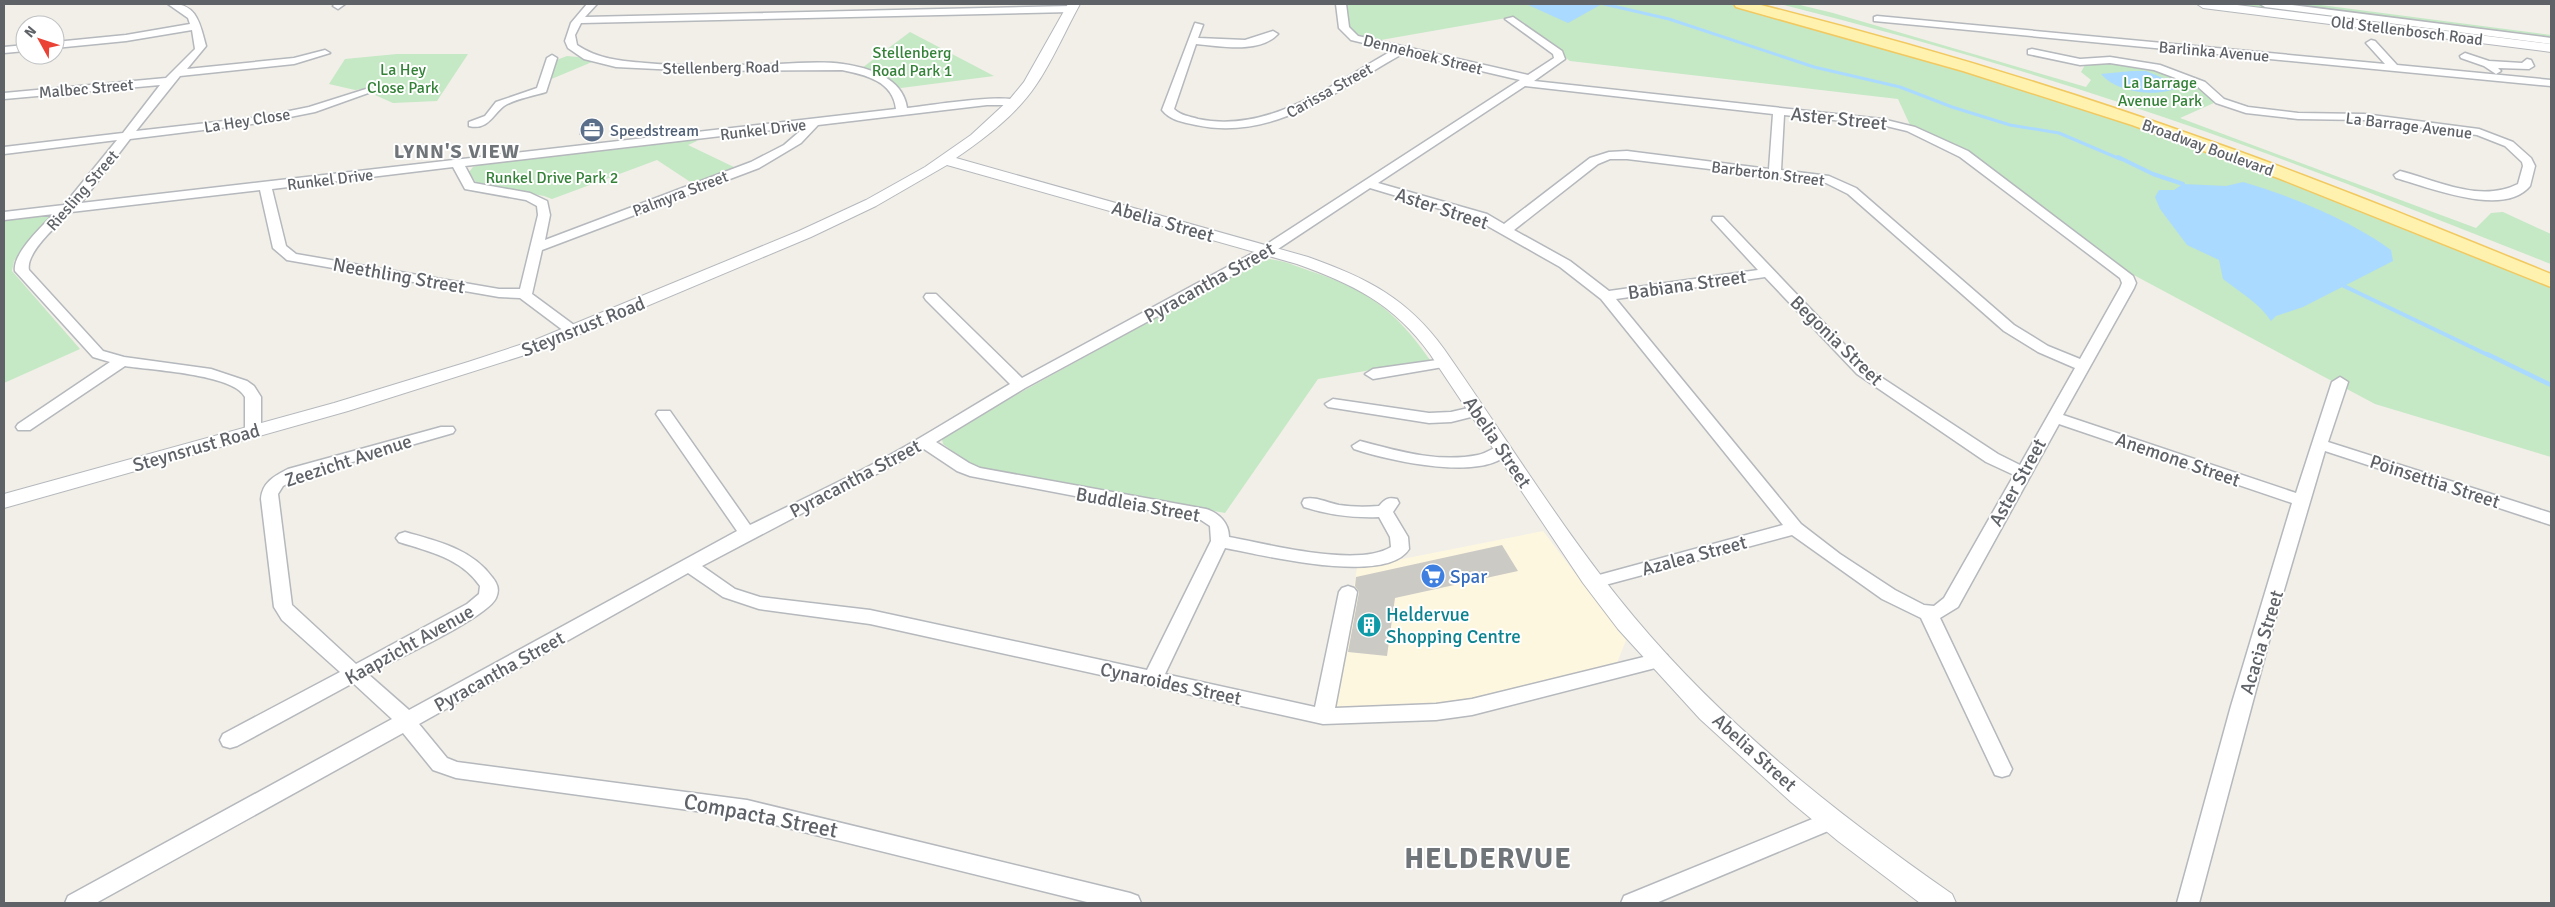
<svg xmlns="http://www.w3.org/2000/svg" width="2555" height="907" font-family="Signika,sans-serif">
	<rect width="100%" height="100%" fill="#f1efe8"/>
	<path fill="#fef7e0" d="M1543,531L1626,640L1617,663L1454,702L1335,707L1357,568Z"/>
	<g fill="#c5e8c5">
		<path d="M1345,4H1729L1818,27L2077,105L2301,186L2551,286V457L2375,404L2130,273L1959,146L1910,125L1898,99L1570,61L1512,17L1375,41L1358,36L1348,28Z"/>
		<path d="M1780,4H1796L1833,13L2086,87L2091,80L2081,72L2085,65L2110,63L2146,67L2195,83L2216,102L2180,118L2476,228L2491,213L2503,212L2551,234V264C2436,219 2321,172 2204,131C2064,82 1923,40 1780,4Z"/>
		<path d="M2218,4H2313L2551,35V47Z"/>
		<path d="M910,32L994,76L901,88L862,68Z"/>
		<path d="M397,54H468L437,101L393,103L375,95L380,91L377,87L355,90L329,84L345,59Z"/>
		<path d="M567,56L578,57L592,62L549,80L554,61Z"/>
		<path d="M694,139L697,141L688,145L738,169L695,185L657,160L552,199L544,196L477,184L469,172L473,167L483,164Z"/>
		<path d="M45,215L50,218L14,261L12,271L80,349L4,383V219Z"/>
		<path d="M1266,259C1281,259 1296,266 1310,271C1368,290 1395,310 1430,360L1318,379L1225,513L982,468L969,463L943,444L942,439L949,432L1257,262Z"/>
	</g>
	<g fill="#aadaff">
		<path d="M1526,4H1602L1568,23Z"/>
		<path d="M2132,71H2146L2182,86C2160,98 2118,94 2101,74Z"/>
		<path d="M2243,182C2289,195 2352,221 2391,250L2393,261L2303,307L2276,316L2271,321C2259,303 2241,293 2223,279L2219,260L2187,245L2160,209L2155,197L2159,190H2174L2183,184L2226,186Z"/>
	</g>
	<g fill="none" stroke-linecap="round" stroke-linejoin="round">
		<path stroke="#aadaff" stroke-width="3" d="M1604,4L1669,19L1814,67L1900,87L1952,107L2010,125L2059,133L2120,159"/>
		<g stroke="#aadaff" stroke-width="4">
			<path d="M2118,157L2153,174L2183,184"/>
			<path d="M2344,286L2490,356"/>
		</g>
		<path stroke="#aadaff" stroke-width="4.5" d="M2487,354L2551,385"/>
	</g>
	<g fill="#cccac5">
		<path d="M595,121L592,134L579,135L581,123Z"/>
		<path d="M1502,545L1518,571L1395,598L1387,656L1348,652L1359,592L1355,586L1356,577Z"/>
	</g>
	<g fill="none" stroke-linecap="round" stroke-linejoin="round">
		<defs>
			<g id="minor">
				<path d="M168,4C197,2 200,24 206,46L187,69L294,58L325,50L330,53L294,64L180,76L136,131L260,117L309,107L366,89L371,92L315,112L260,123L130,139L81,203L896,109C893,81 866,75 842,70L698,71L616,67L584,59L568,48L565,41L571,23L587,4H597L585,17L1071,6L1076,9L1071,12L581,23L575,35L577,45C598,59 620,61 645,63C689,67 734,65 779,64C800,63 822,61 843,64C870,68 903,78 907,108C925,106 1010,92 1021,102L1015,105H987L818,125L801,143L759,168L542,250L532,294L578,328L580,331L573,335L568,334L520,298L499,297L287,260L273,248L260,190L71,212C59,223 25,253 29,270L103,351L124,357L211,369L247,381L254,386L261,397V430L253,435L245,430V397C234,374 150,370 125,366L30,430H18L16,427L18,424L110,362L93,357L15,271C12,254 43,225 54,214L4,220V212L64,205L117,140L4,154V147L123,133L160,85L4,99V93L166,78L195,49L192,30L126,41L55,48V42L126,35L190,24L188,18ZM806,126L784,145L751,162L545,240L550,215L547,201L530,193L474,183L465,166ZM453,167L465,189L526,200L537,206L538,215L520,289H499L296,254L286,246L272,189Z"/>
				<path d="M335,4H345L338,9L333,6Z"/>
				<path d="M1336,4H1346L1349,27L1358,36L1528,75L1554,58L1553,54L1505,19L1513,17L1562,51L1565,59L1534,81L1882,119L1915,127L1968,151L2133,276L2136,283L2134,288L2063,415L2296,493L2332,382L2340,377L2348,382L2328,442L2551,513V525L2325,451L2269,641L2199,903H2177L2231,706L2292,503L2059,424L1958,607L1940,618L2012,769L2009,775L2002,777L1995,775L1921,618L1882,599L1792,535L1594,588L1588,586L1585,582L1588,578L1783,525L1601,299L1560,267L1477,220L1370,188L1263,259L1025,388L936,442L969,463L980,468L1206,509C1219,513 1229,523 1229,537C1268,544 1357,568 1391,547L1390,537L1379,517C1353,518 1329,515 1304,507L1302,503L1304,499C1315,496 1328,503 1339,505C1352,507 1366,507 1379,506C1385,499 1388,497 1397,499L1399,503L1393,512L1408,537L1409,549C1386,586 1262,555 1225,548L1165,674L1315,707L1339,592L1342,588L1348,586L1354,588L1357,592L1335,708L1436,704L1472,699L1660,653L1667,655L1670,660L1667,665L1472,715L1436,720L1323,724L870,624L759,609L723,597L688,573L419,724L447,758L457,762L747,800L1130,893L1138,896L1141,903H1091L747,818L456,778L433,770L403,733L96,903H65L68,896L392,719L353,683L237,746L230,748L223,746L220,740L223,734L340,672L282,620L274,607L261,499C262,483 274,476 288,469L441,427H453L455,430L453,433L300,477L283,486L278,494L292,605L356,664L467,604L479,594L480,586C461,558 430,552 399,542L396,538L399,534L405,532C437,541 472,549 492,577C497,583 500,589 496,598C487,618 392,661 368,674L409,710L737,531L656,414L658,411H670L750,525C807,497 864,471 918,439C949,421 979,402 1010,384L926,300L924,297L926,294H936L1022,378L1253,253L1520,80L1404,53C1341,88 1273,142 1196,125C1183,122 1171,121 1162,110L1195,23L1203,25L1198,38L1245,40L1273,31L1278,34C1259,54 1221,46 1196,44L1174,109C1181,116 1189,116 1198,119C1270,134 1334,83 1393,50L1351,40L1339,28ZM1525,86L1773,114L1769,169L1627,151L1609,152L1590,158L1504,224L1487,214L1378,183ZM1784,115L1882,125L1907,131L1960,157L2120,278L2122,283L2120,288L2080,359L2048,346L2014,325L1856,188L1829,176L1781,170ZM1610,159H1627L1826,183L1848,194L2004,331L2038,352L2075,368L2020,465L1998,454L1867,368L1723,217H1713L1712,220L1758,270L1609,291L1570,261L1514,230L1598,164ZM1765,277L1857,374L1986,462L2014,475L1944,598L1934,606L1924,605L1895,590L1840,554L1801,524L1616,299ZM924,449L957,471L970,476L1201,520L1210,526L1211,541L1147,670L870,610L760,597L735,589L702,566Z"/>
				<path d="M2260,4H2285L2551,38V44L2265,7Z"/>
				<path d="M1877,16L2385,64L2366,43L2371,40L2375,41L2397,65L2551,80V86L1874,21V17Z"/>
				<path d="M25,45V51L4,53V47Z"/>
				<path d="M2032,49L2080,59L2110,57L2160,65L2205,82L2224,99L2248,107L2298,113L2364,114L2479,129L2513,142L2531,158L2535,166L2530,186C2504,218 2428,187 2396,178L2394,175L2400,171C2439,181 2480,203 2518,184L2523,166L2522,162L2505,146L2477,135L2364,120L2298,119L2246,113L2216,103L2197,86L2154,70L2110,63L2080,65L2028,54V50Z"/>
				<path d="M2465,53L2489,61L2522,63L2527,59L2531,60L2534,66L2529,69L2498,68L2501,71L2496,74L2484,66L2461,58L2460,56Z"/>
				<path d="M552,55L557,58L546,92C533,96 515,99 504,106C494,113 488,131 469,126V122L485,116L496,102L537,88L547,58Z"/>
				<path d="M1444,359L1449,360L1451,363L1449,366L1373,379L1365,374L1373,369Z"/>
				<path d="M1333,399L1429,413L1451,412L1477,406L1485,411L1483,414L1451,422L1429,423L1328,407L1325,404Z"/>
				<path d="M1360,441C1398,451 1438,463 1478,455C1487,453 1494,447 1503,445L1511,450C1488,484 1386,460 1354,449L1352,446Z"/>
				<path d="M1832,811L1840,814L1843,820L1840,826L1656,903H1621L1624,896Z"/>
			</g>
			<g id="tertiary">
				<path d="M1068,4H1080C1065,31 1053,60 1036,85C1016,115 985,138 956,158L1308,257C1367,278 1407,298 1444,349C1507,439 1564,533 1634,617C1724,725 1837,814 1952,894L1956,903H1920L1838,841L1791,802L1700,719L1618,629L1583,583L1430,354C1394,304 1353,284 1297,264L947,165L876,206L811,237L547,348L348,411L4,508V494L334,403L468,362L535,340L799,231L866,200L925,167L971,135L1010,99L1024,82Z"/>
				<path d="M2197,4H2229L2551,44V52L2203,8Z"/>
			</g>
			<path id="primary" d="M1734,4H1757C1907,42 2056,86 2201,138C2319,179 2435,227 2551,274V287L2278,178L2132,125L1963,71L1736,7Z"/>
		</defs>
		<use href="#minor" stroke="#b5b8bc" stroke-width="3"/>
		<use href="#tertiary" stroke="#b5b8bc" stroke-width="2"/>
		<use href="#primary" stroke="#f2c960" stroke-width="3"/>
		<use href="#minor" fill="#fff" fill-rule="evenodd"/>
		<use href="#tertiary" fill="#fff" fill-rule="evenodd"/>
		<use href="#primary" fill="#fff2af" fill-rule="evenodd"/>
	</g>
	<defs>
		<symbol id="office-disc" viewBox="-11 -11 22 22"><circle r="9.5" fill="#5c6f8a" stroke="#fff"/><path d="M-6-3h4V-5.5h4V-3h4V5H-6ZM-1-4.5V-3h2v-1.5ZM-6 0V1H6V0Z" fill="#fff"/></symbol>
		<symbol id="supermarket-disc" viewBox="-11 -11 22 22"><circle r="9.5" fill="#3f7fe0" stroke="#fff"/><path d="M-6-5.5h2.5l.6 2H6L4.5 2H-2.5L-4.4-4H-6ZM-1.5 3.2a1.3 1.3 0 1 0 .1 0ZM3 3.2a1.3 1.3 0 1 0 .1 0Z" fill="#fff"/></symbol>
		<symbol id="building-disc" viewBox="-11 -11 22 22"><circle r="9.5" fill="#0f9aa8" stroke="#fff"/><path d="M-4-6H4V6H1V3H-1V6H-4ZM-2.5-4.3h1.7v1.8h-1.7ZM.8-4.3h1.7v1.8H.8ZM-2.5-1h1.7V.8h-1.7ZM.8-1h1.7V.8H.8Z" fill="#fff"/></symbol>
	</defs>
	<g fill-rule="evenodd">
		<use href="#office-disc" x="578" y="116" width="28" height="28"/>
		<use href="#supermarket-disc" x="1419" y="562" width="28" height="28"/>
		<use href="#building-disc" x="1355" y="611" width="28" height="28"/>
	</g>
	<g text-anchor="middle" stroke-width="4" stroke-linejoin="round" paint-order="stroke">
		<g font-size="16" fill="#5f6368" stroke="#fff">
			<text transform="translate(2407 30) rotate(7)" y="6">Old Stellenbosch Road</text>
			<text transform="translate(2214 51) rotate(5)" y="6">Barlinka Avenue</text>
			<text transform="translate(1423 54) rotate(14)" y="6">Dennehoek Street</text>
			<text transform="translate(721 67) rotate(-1)" y="6">Stellenberg Road</text>
			<text transform="translate(86 88) rotate(-5)" y="6">Malbec Street</text>
			<text transform="translate(1329 90) rotate(-29)" y="6">Carissa Street</text>
			<text transform="translate(247 120) rotate(-9)" y="6">La Hey Close</text>
			<text transform="translate(2409 125) rotate(7)" y="6">La Barrage Avenue</text>
			<text transform="translate(763 129) rotate(-7)" y="6">Runkel Drive</text>
			<text transform="translate(2208 147) rotate(20)" y="6">Broadway Boulevard</text>
			<text transform="translate(1768 173) rotate(7)" y="6">Barberton Street</text>
			<text transform="translate(330 179) rotate(-7)" y="6">Runkel Drive</text>
			<text transform="translate(82 190) rotate(-49)" y="6">Riesling Street</text>
			<text transform="translate(680 193) rotate(-21)" y="6">Palmyra Street</text>
		</g>
		<g font-size="16" fill="#348238" stroke="#fff">
			<text x="912" y="58">Stellenberg<tspan x="912" dy="18">Road Park 1</tspan></text>
			<text x="403" y="75">La Hey<tspan x="403" dy="18">Close Park</tspan></text>
			<text x="2160" y="88">La Barrage<tspan x="2160" dy="18">Avenue Park</tspan></text>
			<text x="552" y="183">Runkel Drive Park 2</text>
		</g>
		<g font-size="16" fill="#4e5e75" stroke="#fff" text-anchor="start">
			<text x="610" y="136">Speedstream</text>
		</g>
		<g font-size="19" fill="#5f6368" stroke="#fff">
			<text transform="translate(1839 118) rotate(6)" y="7">Aster Street</text>
			<text transform="translate(1442 208) rotate(18)" y="7">Aster Street</text>
			<text transform="translate(1163 221) rotate(16)" y="7">Abelia Street</text>
			<text transform="translate(399 275) rotate(10)" y="7">Neethling Street</text>
			<text transform="translate(1209 282) rotate(-29)" y="7">Pyracantha Street</text>
			<text transform="translate(1687 284) rotate(-8)" y="7">Babiana Street</text>
			<text transform="translate(583 326) rotate(-22)" y="7">Steynsrust Road</text>
			<text transform="translate(1837 340) rotate(44)" y="7">Begonia Street</text>
			<text transform="translate(1498 442) rotate(56)" y="7">Abelia Street</text>
			<text transform="translate(196 447) rotate(-16)" y="7">Steynsrust Road</text>
			<text transform="translate(2178 459) rotate(19)" y="7">Anemone Street</text>
			<text transform="translate(348 460) rotate(-18)" y="7">Zeezicht Avenue</text>
			<text transform="translate(855 478) rotate(-28)" y="7">Pyracantha Street</text>
			<text transform="translate(2435 481) rotate(18)" y="7">Poinsettia Street</text>
			<text transform="translate(2017 482) rotate(-61)" y="7">Aster Street</text>
			<text transform="translate(1138 504) rotate(10)" y="7">Buddleia Street</text>
			<text transform="translate(1694 555) rotate(-15)" y="7">Azalea Street</text>
			<text transform="translate(2261 642) rotate(-73)" y="7">Acacia Street</text>
			<text transform="translate(409 644) rotate(-29)" y="7">Kaapzicht Avenue</text>
			<text transform="translate(499 671) rotate(-29)" y="7">Pyracantha Street</text>
			<text transform="translate(1171 683) rotate(12)" y="7">Cynaroides Street</text>
			<text transform="translate(1755 752) rotate(42)" y="7">Abelia Street</text>
		</g>
		<g font-size="19" fill="#366cbe" stroke="#fff" text-anchor="start">
			<text x="1450" y="583">Spar</text>
		</g>
		<g font-size="19" fill="#0d838f" stroke="#fff" text-anchor="start">
			<text x="1386" y="621">Heldervue<tspan x="1386" dy="22">Shopping Centre</tspan></text>
		</g>
		<g font-size="20" font-weight="bold" letter-spacing="1" fill="#70757a" stroke="#fff">
			<text x="457" y="158">LYNN'S VIEW</text>
		</g>
		<g font-size="22" fill="#5f6368" stroke="#fff">
			<text transform="translate(761 815) rotate(11)" y="8">Compacta Street</text>
		</g>
		<g font-size="29" font-weight="bold" letter-spacing="1" fill="#70757a" stroke="#fff">
			<text x="1488" y="868">HELDERVUE</text>
		</g>
	</g>
	<rect width="2555" height="907" fill="none" stroke="#5f6368" stroke-width="10"/>
	<g transform="translate(40 40) rotate(310)"><circle r="24" fill="#ffffff" stroke="#bfc1c3"/>
	<path d="M0-4L9 19L0 12L-9 19Z" fill="#ea4335"/>
	<text y="-8" font-size="14" font-weight="bold" text-anchor="middle" fill="#5f6368">N</text>
	</g>
</svg>
